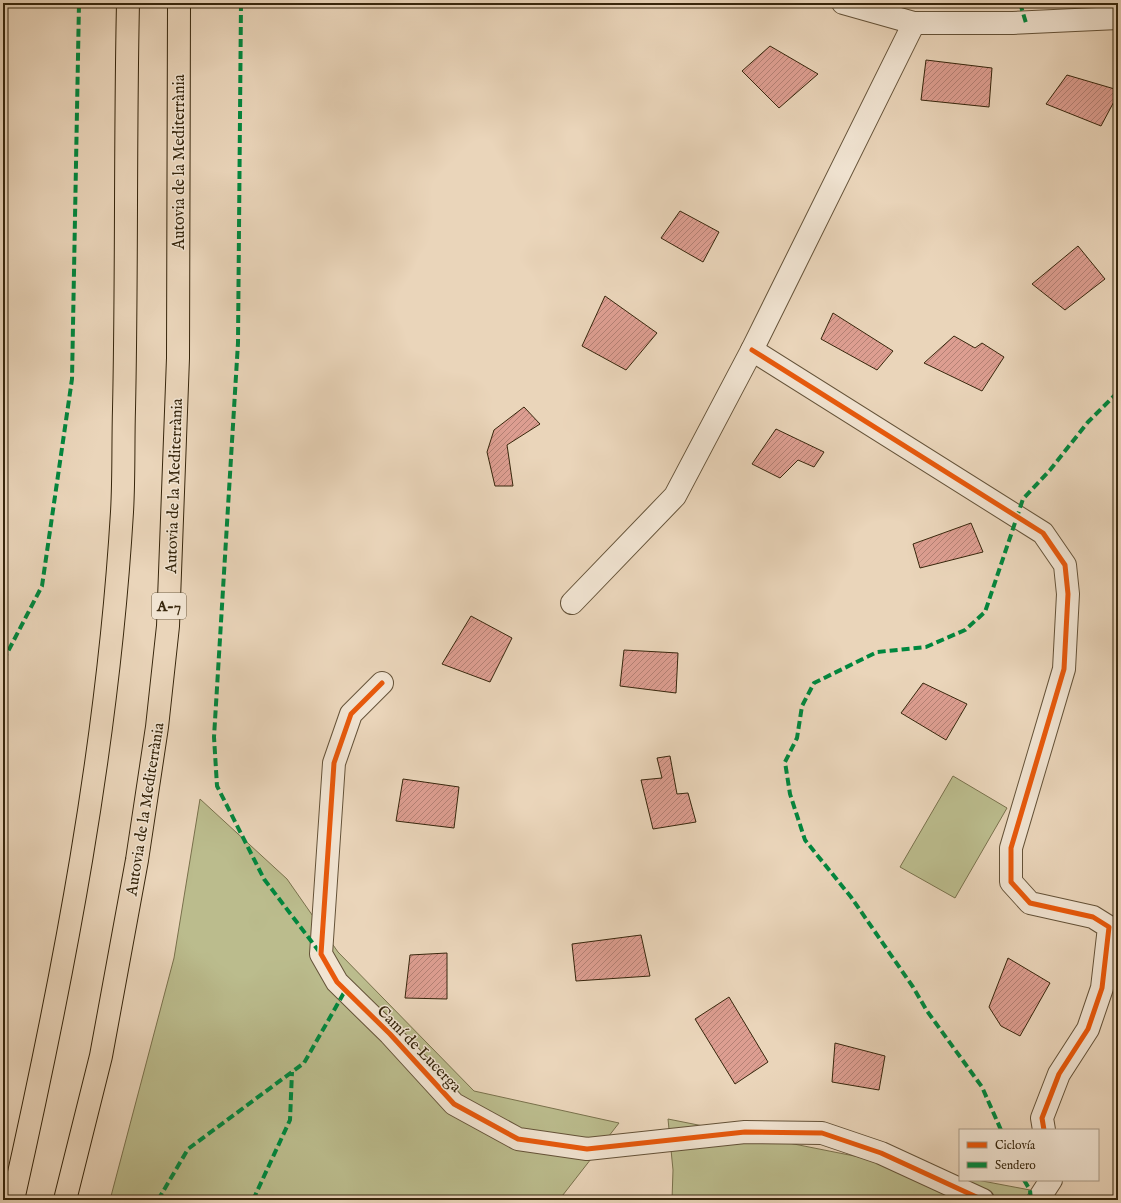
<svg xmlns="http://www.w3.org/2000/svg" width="1121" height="1203" font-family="'IM FELL English',serif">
	<defs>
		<pattern id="building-hatch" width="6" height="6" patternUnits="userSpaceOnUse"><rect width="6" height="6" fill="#dd9e91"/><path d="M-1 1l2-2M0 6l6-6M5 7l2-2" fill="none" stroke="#b48175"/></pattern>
	</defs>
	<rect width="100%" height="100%" fill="#ead5ba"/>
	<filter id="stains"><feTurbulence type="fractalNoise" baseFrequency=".005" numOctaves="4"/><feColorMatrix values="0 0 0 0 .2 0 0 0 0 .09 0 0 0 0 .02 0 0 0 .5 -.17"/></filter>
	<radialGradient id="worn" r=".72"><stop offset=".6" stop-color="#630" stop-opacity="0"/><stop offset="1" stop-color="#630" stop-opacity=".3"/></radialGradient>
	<g fill="#bbbc8d" stroke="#79714c">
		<path d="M953,776L1007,808L955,898L900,867Z"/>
		<path d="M200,799L287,879L338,952L474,1091L619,1123L559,1200H110L174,958Z"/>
		<path d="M668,1119L960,1177V1180H977L1030,1190L1046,1200H672L673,1170Z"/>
	</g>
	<g fill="url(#building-hatch)" stroke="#37260c">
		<path d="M770,46L818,74L779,108L742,71Z"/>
		<path d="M926,60L992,68L989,107L921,100Z"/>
		<path d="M1067,75L1118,90V94L1101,126L1046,104Z"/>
		<path d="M680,211L719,232L703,262L661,238Z"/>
		<path d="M1078,246L1105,279L1065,310L1032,284Z"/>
		<path d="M605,296L657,333L626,370L582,346Z"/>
		<path d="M833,313L893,351L877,370L821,339Z"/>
		<path d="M954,336L975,348L982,343L1004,357L982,391L924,363Z"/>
		<path d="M524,407L540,424L507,445L513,486H495L487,452L494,430Z"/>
		<path d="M776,429L824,452L814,467L798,460L780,478L752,464Z"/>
		<path d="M971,523L983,552L920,568L913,544Z"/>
		<path d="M471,616L512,638L490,682L442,664Z"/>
		<path d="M624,650L678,653L676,693L620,686Z"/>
		<path d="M923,683L967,704L946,740L901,713Z"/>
		<path d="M670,756L677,794L688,793L696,822L653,829L641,780L662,778L657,758Z"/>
		<path d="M403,779L459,787L454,828L396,821Z"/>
		<path d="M641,935L650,976L576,981L572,944Z"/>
		<path d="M447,953V999L405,998L410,955Z"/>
		<path d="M1008,958L1050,983L1020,1036L1001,1026L989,1007Z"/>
		<path d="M729,997L768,1062L735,1084L695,1019Z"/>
		<path d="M835,1043L885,1056L879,1090L832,1082Z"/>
	</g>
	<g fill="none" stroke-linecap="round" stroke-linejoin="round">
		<defs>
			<g id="minor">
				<path d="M843,3L914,23H1013L1118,18"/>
				<path d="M752,350L1043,533L1065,565L1068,594L1064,669L1011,848V882L1030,903L1093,917L1109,927L1102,988L1088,1029L1059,1074L1042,1118L1044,1130"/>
				<path d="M572,603L675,496L752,350L914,23"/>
				<path d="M382,683L351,714L334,763L321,954L337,982L390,1034L454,1104L518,1139L587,1149L745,1132L822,1133L881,1153L983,1200"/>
				<path d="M1038,1200L1051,1180"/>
			</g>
			<g id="motorway">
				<path d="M13,1200C64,973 108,745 122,512C124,478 123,443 124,409C127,274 125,138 128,3"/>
				<path d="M65,1200L101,1056L137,860L157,727L168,626L178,358L179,3"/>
			</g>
		</defs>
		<use href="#minor" stroke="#645238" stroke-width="24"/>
		<use href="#motorway" stroke="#37260c" stroke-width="24"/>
		<use href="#minor" stroke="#f1e4d2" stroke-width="22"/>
		<use href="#motorway" stroke="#ead5ba" stroke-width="22"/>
		<g stroke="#00873e" stroke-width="4" stroke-dasharray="8 4" stroke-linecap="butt">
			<path d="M241,3L238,343L214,737L217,786L264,879L321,954"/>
			<path d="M1020,3L1026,23"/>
			<path d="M3,661L42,586L72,379L79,3"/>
			<path d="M1001,1130L982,1087L927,1011L913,987L851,897L805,840L790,794L785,762L797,738L802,706L814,683L877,652L926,647L965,630L985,612L1023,499L1050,470L1088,422L1118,392"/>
			<path d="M1024,1180L1030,1190L1031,1200"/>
			<path d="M158,1200L188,1149L304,1063L345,991"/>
			<path d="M253,1200L290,1120L292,1072"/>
		</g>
		<defs>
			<g id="cycleway">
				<path d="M752,350L1043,533L1065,565L1068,594L1064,669L1011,848V882L1030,903L1093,917L1109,927L1102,988L1088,1029L1059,1074L1042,1118L1044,1130"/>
				<path d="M382,683L351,714L334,763L321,954L337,982L390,1034L454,1104L518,1139L587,1149L745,1132L822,1133L881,1153L983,1200"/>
			</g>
		</defs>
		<use href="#cycleway" stroke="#f1e4d2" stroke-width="8"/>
		<use href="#cycleway" stroke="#e8590c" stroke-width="5"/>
	</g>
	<g text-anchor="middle" stroke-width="3" stroke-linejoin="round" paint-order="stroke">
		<rect fill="#f1e4d2" stroke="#6f5f47" stroke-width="1" x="152" y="593" width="34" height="26" rx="3"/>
		<g font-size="15" font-weight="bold" fill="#37260c">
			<text x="169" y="611">A-7</text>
		</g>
		<g font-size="16" fill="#37260c" stroke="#f1e4d2">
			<text transform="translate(178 162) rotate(-90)" y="6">Autovia de la Mediterrània</text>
			<text transform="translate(173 486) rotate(-88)" y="6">Autovia de la Mediterrània</text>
			<text transform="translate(144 809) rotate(-81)" y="6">Autovia de la Mediterrània</text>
			<text transform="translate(420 1048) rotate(46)" y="6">Camí de Lucerga</text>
		</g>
	</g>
	<rect width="1121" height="1203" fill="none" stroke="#ead5ba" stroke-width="16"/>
	<rect x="4" y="4" width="1113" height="1195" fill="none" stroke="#37260c" stroke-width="2"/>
	<rect x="8" y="8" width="1105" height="1187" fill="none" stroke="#37260c"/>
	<rect x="959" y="1129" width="140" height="52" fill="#f1e4d2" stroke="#a79883"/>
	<rect x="967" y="1142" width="20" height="6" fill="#e8590c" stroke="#a79883"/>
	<text x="995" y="1149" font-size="12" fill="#37260c">Ciclovía</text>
	<rect x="967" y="1162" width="20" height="6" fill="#00873e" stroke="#a79883"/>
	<text x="995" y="1169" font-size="12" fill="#37260c">Sendero</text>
	<rect width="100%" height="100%" filter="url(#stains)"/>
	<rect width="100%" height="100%" fill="url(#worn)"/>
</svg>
